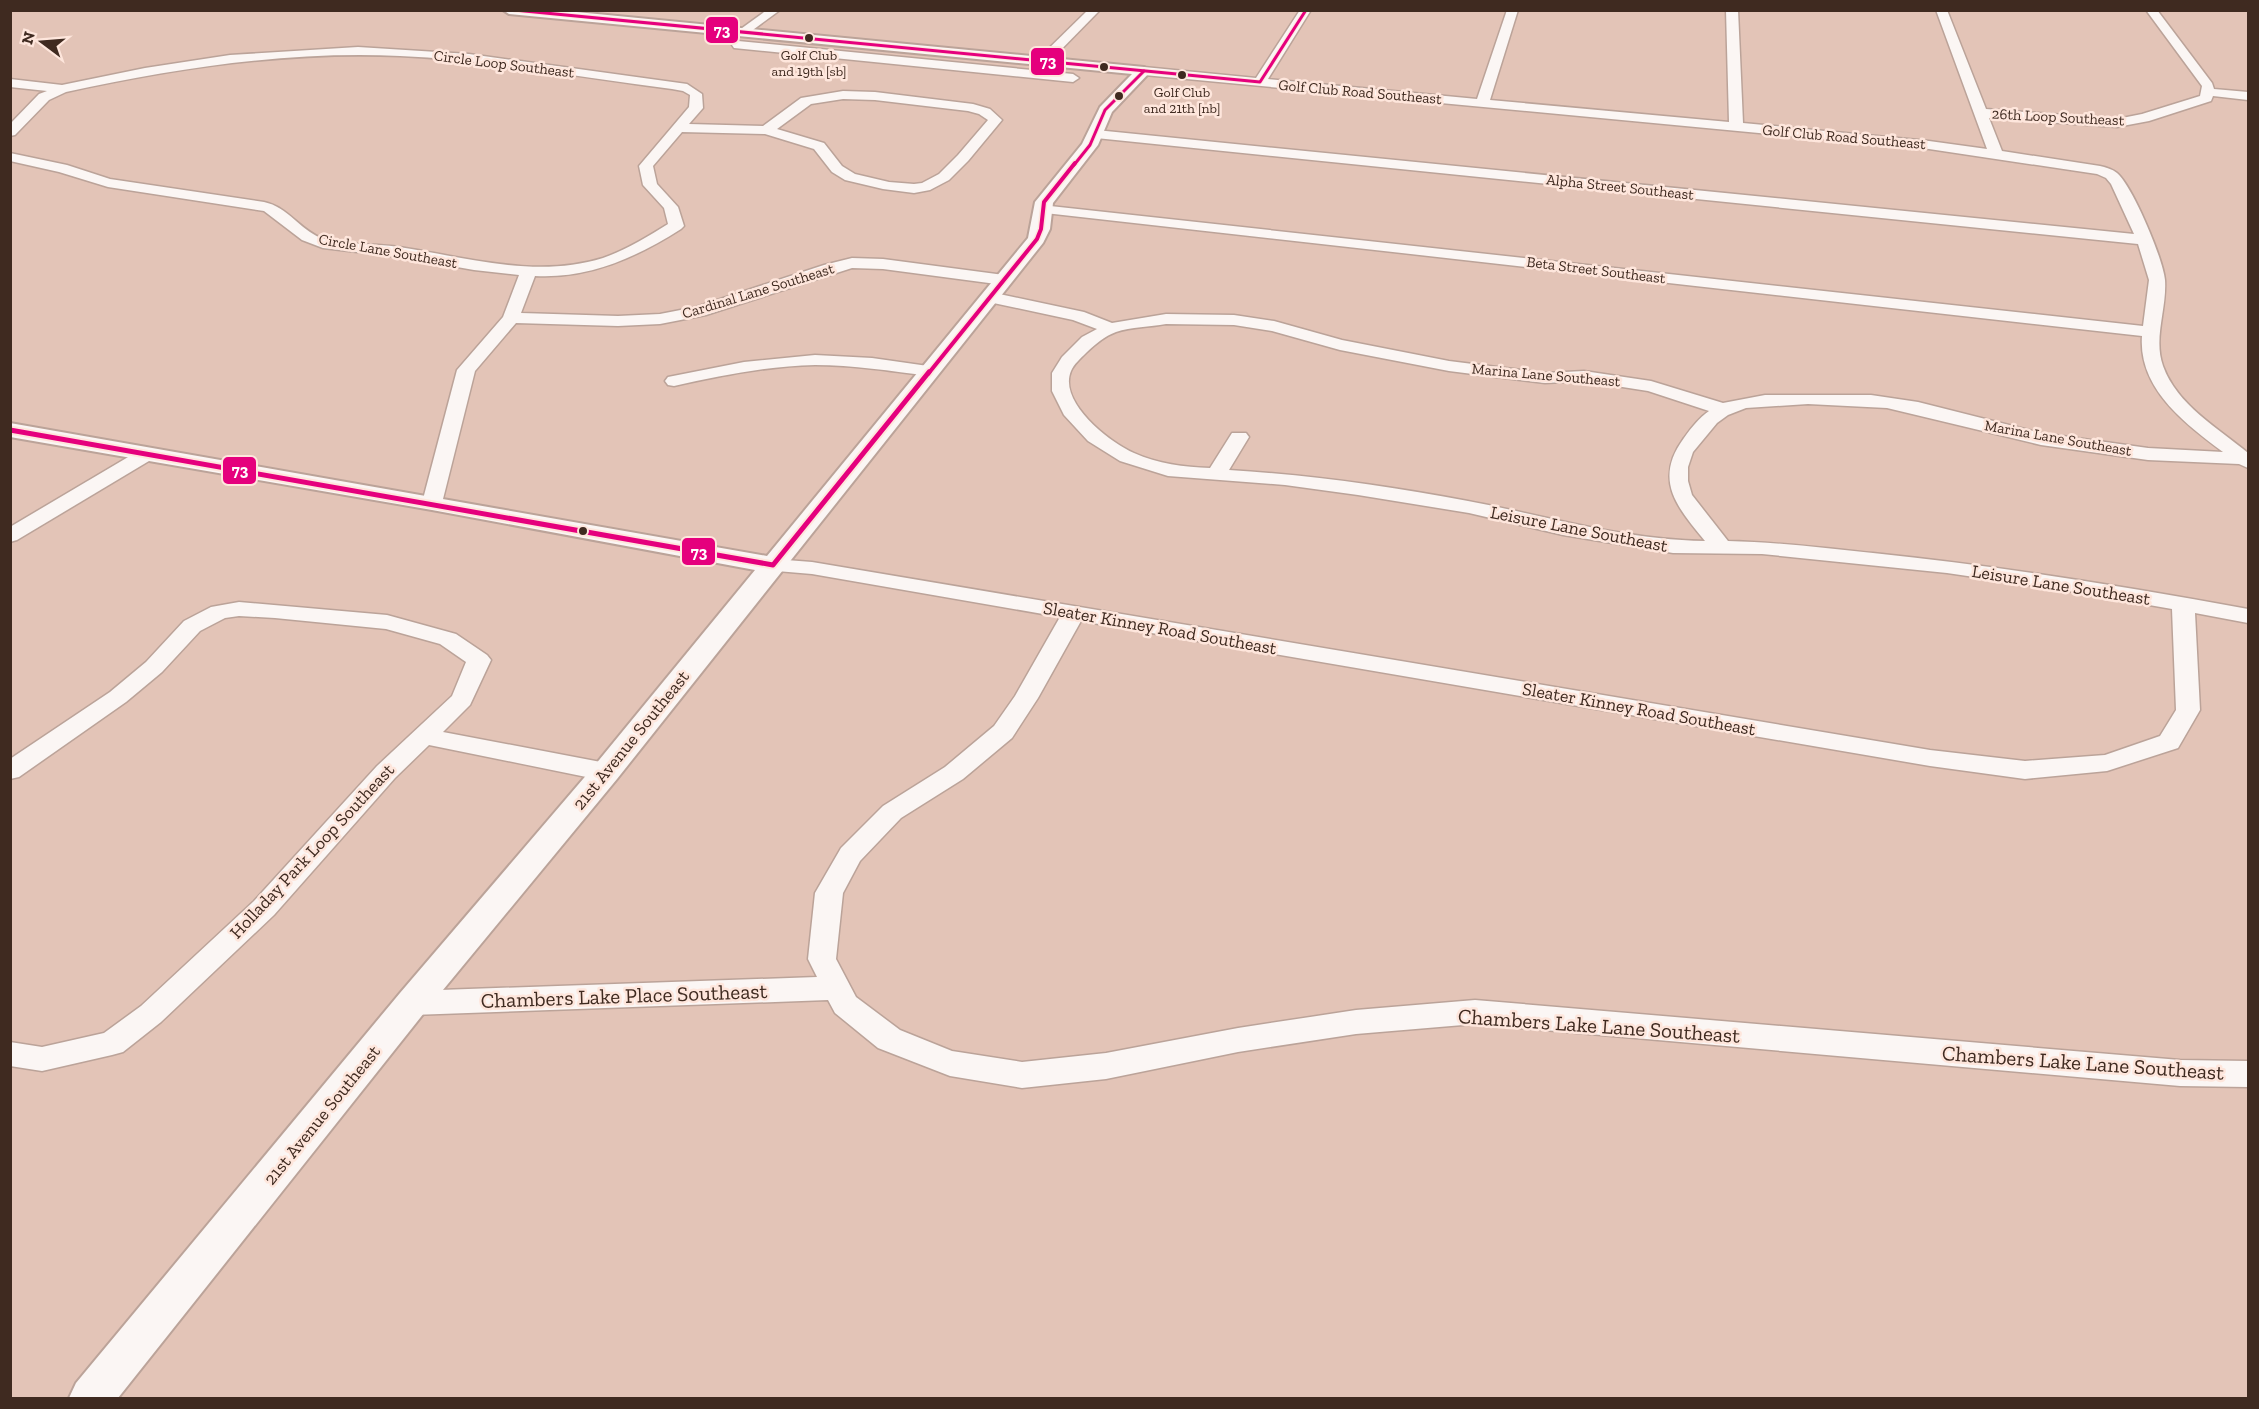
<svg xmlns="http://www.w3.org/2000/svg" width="2259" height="1409" font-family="'Zilla Slab',serif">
	<rect width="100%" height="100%" fill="#e3c4b7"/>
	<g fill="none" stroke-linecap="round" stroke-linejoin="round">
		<defs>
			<g id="minor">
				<path d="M767,10H780L746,35H738V31Z"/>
				<path d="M1088,10H1100L1046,65H1038V59Z"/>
				<path d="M1300,10H1311L1268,79L1477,99L1507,10H1518L1490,100L1729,122L1726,10H1738L1743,123L1929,141L1987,149L1936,10H1947L1986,109L2117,119L2142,114L2200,96L2202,86L2146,10H2157L2212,83L2214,89L2248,92V100L2213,96L2211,101L2149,121L2117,127L1989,118L2002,151L2100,166C2105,167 2112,169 2117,173C2133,187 2163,259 2165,280C2167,309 2153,338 2163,366C2177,405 2218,428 2248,453V468L2239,464L2148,460L2041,445L1887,408L1808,404L1746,408L1728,415L1717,423L1693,452L1688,467V481L1692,495L1728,541C1776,542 1825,548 1873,553C1999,566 2124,586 2248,609V623L2195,613L2200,710L2178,748L2107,771L2025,779L1930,766L1081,621L1038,698L1012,738L963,779L901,818L860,861L843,893L836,959L856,997L900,1030L952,1051L1022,1062L1106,1053L1238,1028L1356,1010L1475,1000L2180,1060L2248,1061V1087L2180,1086L1475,1024L1356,1034L1238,1052L1106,1079L1022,1088L950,1076L878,1048L835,1013L828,1000L412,1015L402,1011L397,1003L402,995L412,991L817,977L808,959L815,893L841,848L883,806L945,767L994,726L1015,696L1060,617L812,574L765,570L762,565L765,560L773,559L812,562L1930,750L2025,761L2105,755L2160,736L2176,710L2172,609L2069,591L1947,573L1762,554L1673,553L1563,535L1469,513L1358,495L1285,485L1168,476L1120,461L1088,441L1064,415L1052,391V373L1062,357L1082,337L1097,329L1073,320L984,301L982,297L984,293L990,292L1084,312L1112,323L1166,314L1234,315L1274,321L1342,340L1449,361L1545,373L1584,371L1651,381L1723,403L1765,395H1871L1918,402L2041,433L2148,448L2223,452C2186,424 2138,389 2142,336L1036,212L1034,209L1036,206L1041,205L2143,326L2149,280L2138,244L1096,138L1089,134L1096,130L2134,234L2111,184L2106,178L2097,174L1929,149L1144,75L1138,71L1144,67L1256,78ZM1166,324L1234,325L1272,331L1340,350L1449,371L1545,383L1584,381L1648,391L1709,411C1699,418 1691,428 1684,438C1653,480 1677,507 1705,541C1624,540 1547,516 1468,501C1389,486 1309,475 1229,470L1249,437L1246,433H1232L1210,468C1184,467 1158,464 1134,453C1109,442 1058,402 1071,371C1074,364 1080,359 1086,353C1094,345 1105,336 1116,332C1131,327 1150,327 1166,324Z"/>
				<path d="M738,41L1073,74L1079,78L1073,82L734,48L732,45Z"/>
				<path d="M358,47L469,54L687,84L702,94L703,108L689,124L763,126L801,98L843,91L875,92L973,104L990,109L1002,120L968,161L949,180L930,190L914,193L883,189L845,180L832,172L814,149L765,134L682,132L653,166L657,184L678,207L684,226L681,229C637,257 589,279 535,276L521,313L618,316L660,314L696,307L824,265L852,258L883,259L1004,275L1012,280L1004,285L883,269L852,268L706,315L660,324L618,326L516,323L475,371L442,503L439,507H425L422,503L457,370L503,317L519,275L474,270L400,257L323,248L302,240L264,211L108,187L59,172L10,161V153L67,165L110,179L264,202C288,207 299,229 321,238C346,246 374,243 399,247C465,257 536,279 603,258C626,250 647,237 668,224L664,208L643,185L639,166L689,107L690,95L683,91L672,89C582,78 492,60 400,56C287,51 176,68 66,92L49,100L15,135L10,136V124L39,94L47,91L10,87V79L62,85L145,68L230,55ZM843,99L875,100L968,111L979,114L988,120L958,155L939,174L922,183L914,184L889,182L855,174L842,166L824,143L777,129L811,104Z"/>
				<path d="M815,355L872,358L935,367L938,371L935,375L929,376C891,371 853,365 815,365C767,366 720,376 674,386L668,385L665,381L668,377L744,362Z"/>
				<path d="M147,448L154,450L157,454L154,458L17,540L10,542V527L140,450Z"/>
				<path d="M239,602L387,615L456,634L487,655L491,660L470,705L443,732L606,763L615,766L619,772L615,778L606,781L429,745L395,778L274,915L161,1022L123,1052L112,1055L42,1071L10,1066V1042L42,1047L104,1033L141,1006L254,901L377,766L452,696L466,662L440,644L386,629L275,618L239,616L225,618L200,631L162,672L126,702L19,777L10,779V759L110,692L146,662L184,621L211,607Z"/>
			</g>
			<path id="tertiary" d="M503,10H556L1144,67L1151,71L1112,112L1098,145L1053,203L1050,229L1043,243L617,779L424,1013L118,1398H69L76,1383L400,993L595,765L755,570L432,510L10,437V423L767,556L1028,238L1035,202L1082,144L1100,107L1132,74L509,14Z"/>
		</defs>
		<use href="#minor" stroke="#bba399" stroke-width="3"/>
		<use href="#tertiary" stroke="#bba399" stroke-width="4"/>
		<use href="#minor" fill="#fbf6f4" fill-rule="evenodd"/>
		<use href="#tertiary" fill="#fbf6f4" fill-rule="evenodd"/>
		<defs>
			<g id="bus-1-far2">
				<path d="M514,10L1260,82L1306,10"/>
				<path d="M1074,165L1090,145L1105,110L1144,71"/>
			</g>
			<path id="bus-1-far1" d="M928,374L1037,239L1041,229L1044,202L1075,163"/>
			<path id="bus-1" d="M10,430L773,565L929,372"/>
		</defs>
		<use href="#bus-1-far2" stroke="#fee6dc" stroke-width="5"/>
		<use href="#bus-1-far1" stroke="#fee6dc" stroke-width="7"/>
		<use href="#bus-1" stroke="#fee6dc" stroke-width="9"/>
		<use href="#bus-1-far2" stroke="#e5007d" stroke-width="3"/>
		<use href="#bus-1-far1" stroke="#e5007d" stroke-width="4"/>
		<use href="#bus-1" stroke="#e5007d" stroke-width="5"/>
	</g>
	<g fill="#3f2a20" stroke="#fee6dc" stroke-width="2">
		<circle cx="809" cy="38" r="5"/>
		<circle cx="1104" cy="67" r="5"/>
		<circle cx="1182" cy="75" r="5"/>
		<circle cx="1119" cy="96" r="5"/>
		<circle cx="583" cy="531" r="5"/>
	</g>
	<g text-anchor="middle" stroke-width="5" stroke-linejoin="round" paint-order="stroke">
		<g font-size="14" fill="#3f2a20" stroke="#fee6dc">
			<text x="809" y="60">Golf Club<tspan x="809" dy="16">and 19th [sb]</tspan></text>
			<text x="1182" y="97">Golf Club<tspan x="1182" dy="16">and 21th [nb]</tspan></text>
		</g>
		<g font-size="15" fill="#3f2a20" stroke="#fee6dc">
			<text transform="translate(504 64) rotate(7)" y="5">Circle Loop Southeast</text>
			<text transform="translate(1360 92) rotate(5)" y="5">Golf Club Road Southeast</text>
			<text transform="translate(2058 117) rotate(3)" y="5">26th Loop Southeast</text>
			<text transform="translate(1844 137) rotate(5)" y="5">Golf Club Road Southeast</text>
			<text transform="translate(1620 187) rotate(6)" y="5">Alpha Street Southeast</text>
			<text transform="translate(388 251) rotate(10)" y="5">Circle Lane Southeast</text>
			<text transform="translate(1596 270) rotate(7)" y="5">Beta Street Southeast</text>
			<text transform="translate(758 291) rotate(-17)" y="5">Cardinal Lane Southeast</text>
			<text transform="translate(1546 375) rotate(5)" y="5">Marina Lane Southeast</text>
			<text transform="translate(2058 438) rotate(10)" y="5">Marina Lane Southeast</text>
		</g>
		<g font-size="18" fill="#3f2a20" stroke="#fee6dc">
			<text transform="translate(1579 529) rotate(11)" y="6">Leisure Lane Southeast</text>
			<text transform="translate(2061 585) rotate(9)" y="6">Leisure Lane Southeast</text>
			<text transform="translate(1160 628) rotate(10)" y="6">Sleater Kinney Road Southeast</text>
			<text transform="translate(1639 709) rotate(10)" y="6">Sleater Kinney Road Southeast</text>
			<text transform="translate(631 740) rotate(-51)" y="6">21st Avenue Southeast</text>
			<text transform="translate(312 851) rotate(-47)" y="6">Holladay Park Loop Southeast</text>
			<text transform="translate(322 1115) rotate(-51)" y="6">21st Avenue Southeast</text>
		</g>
		<g font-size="21" fill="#3f2a20" stroke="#fee6dc">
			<text transform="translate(624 996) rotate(-2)" y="7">Chambers Lake Place Southeast</text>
			<text transform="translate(1599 1026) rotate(4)" y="7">Chambers Lake Lane Southeast</text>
			<text transform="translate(2083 1063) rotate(4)" y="7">Chambers Lake Lane Southeast</text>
		</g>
	</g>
	<g stroke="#fee6dc" stroke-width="2">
		<rect x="705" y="16" width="34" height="28" rx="6" fill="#e5007d"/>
		<rect x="1030" y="47" width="35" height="29" rx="6" fill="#e5007d"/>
		<rect x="222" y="456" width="35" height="29" rx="6" fill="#e5007d"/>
		<rect x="681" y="537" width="35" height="29" rx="6" fill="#e5007d"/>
	</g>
	<g font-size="16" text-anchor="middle" font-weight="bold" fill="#fff">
		<text x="722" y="36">73</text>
		<text x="1048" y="67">73</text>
		<text x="240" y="476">73</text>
		<text x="699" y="558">73</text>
	</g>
	<rect width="2259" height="1409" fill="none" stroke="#3f2a20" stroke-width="24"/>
	<g transform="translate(42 42) rotate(286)" stroke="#fee6dc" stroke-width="4.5" paint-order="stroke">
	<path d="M0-4.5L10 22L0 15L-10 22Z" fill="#3f2a20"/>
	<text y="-9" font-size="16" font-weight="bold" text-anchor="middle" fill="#3f2a20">N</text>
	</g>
</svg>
